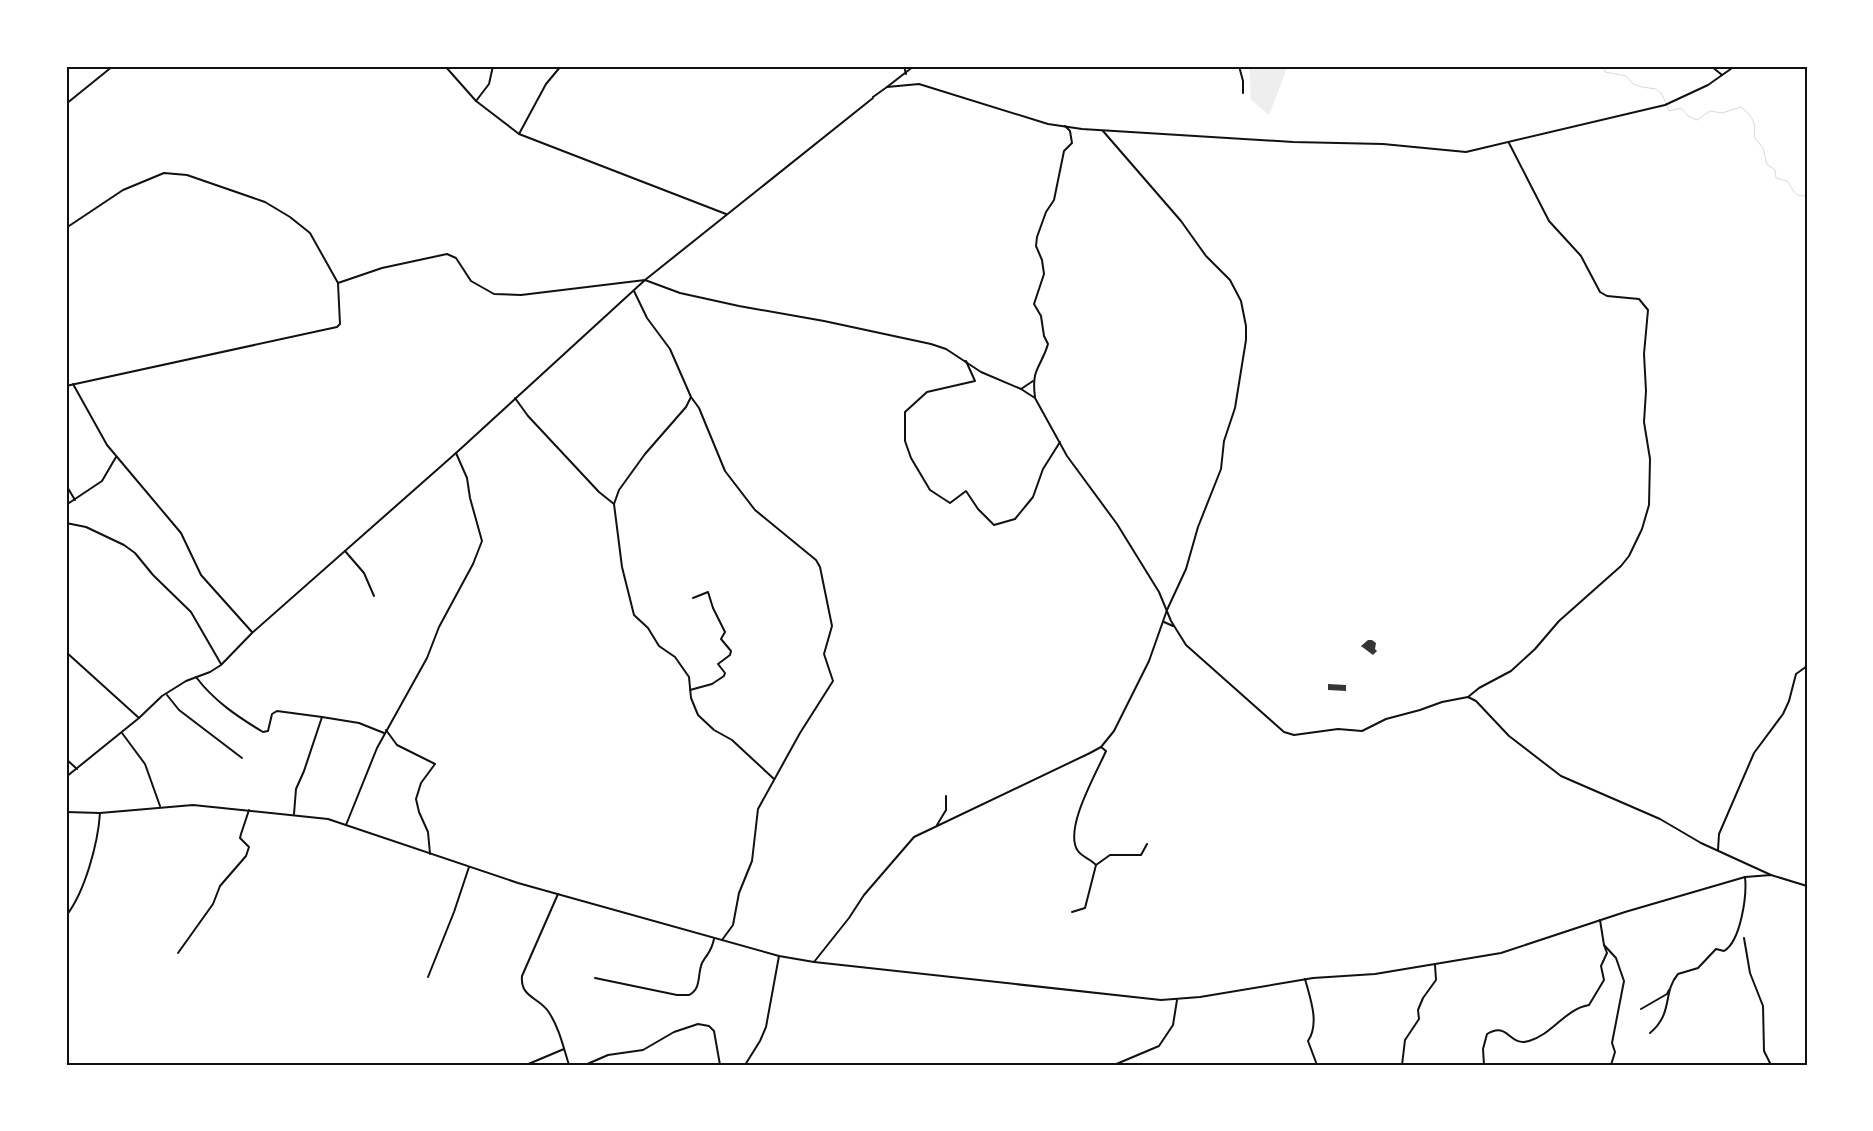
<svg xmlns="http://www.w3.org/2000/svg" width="1873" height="1131" font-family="Figtree,sans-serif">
	<rect width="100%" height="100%" fill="#fff"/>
	<path fill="#eee" d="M1249,66H1288L1269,115L1251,100Z"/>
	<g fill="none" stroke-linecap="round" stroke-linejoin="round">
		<path stroke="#d9d9d9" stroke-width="1" d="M1603,66L1605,72L1626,76L1633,84L1642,87L1656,89L1662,94L1669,111L1681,108L1688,116L1697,120L1710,111L1722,113L1741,107C1752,116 1757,123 1754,137L1763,148L1767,164L1775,170L1776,178L1787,181C1794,190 1793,197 1807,196"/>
	</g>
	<g fill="#353535">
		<path d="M1368,640H1372L1376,643L1375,649L1377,651L1373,655L1361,646Z"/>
		<path d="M1328,684L1346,685V691L1328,690Z"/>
	</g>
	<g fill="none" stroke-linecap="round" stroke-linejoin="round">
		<g stroke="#111" stroke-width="2">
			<path d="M445,66L476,101L519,134L726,214"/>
			<path d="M904,66L906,74"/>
			<path d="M1239,66L1243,81V93"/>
			<path d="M1711,66L1722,75"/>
			<path d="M887,87L914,66"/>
			<path d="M476,101L489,84L493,66"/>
			<path d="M66,104L113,66"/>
			<path d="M519,134L546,84L561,66"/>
			<path d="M66,228L123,190L164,173L187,175L265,202L290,217L310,233L338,283"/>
			<path d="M634,291L647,318L670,349L691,397L699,408L725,471L755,510L816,560L820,567L832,626L824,654L833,681L800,733L758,809L752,861L739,893L733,925L722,940"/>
			<path d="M966,361L975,381L927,392L905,412V441L911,458L930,490L950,503L966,491L978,509L994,525L1015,519L1033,497L1043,469L1060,442"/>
			<path d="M73,384L107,445L181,533L201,575L252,632"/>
			<path d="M66,386L337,327L340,324L338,283L382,268L447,254L456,258L471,281L494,294L521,295L645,280L680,293L739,306L824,321L931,344L946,349L981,372L1021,389L1035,398L1067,456L1117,524L1159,592L1171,621L1186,645L1284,732L1294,735L1338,729L1362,731L1386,719L1420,710L1442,702L1468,697L1476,701L1509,736L1561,776L1660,819L1701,843L1771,875"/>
			<path d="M1021,389L1033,381"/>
			<path d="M691,397L686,407L645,454L619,490L614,504L622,567L634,615L648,628L659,646L675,657L689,677L691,698L698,715L714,730L732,740L774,779"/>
			<path d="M1035,397C1031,368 1041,368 1048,344L1044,336L1041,316L1034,304L1044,274L1042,260L1036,246L1037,237L1046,212L1054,200L1064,151L1072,143L1070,131L1065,126"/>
			<path d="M515,398L528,416L599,492L614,504"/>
			<path d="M66,485L75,500"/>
			<path d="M66,505L102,481L116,457"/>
			<path d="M66,523L86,527L124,545L135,553L153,575L191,612L221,664"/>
			<path d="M345,551L364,573L374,596"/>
			<path d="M1164,622L1173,626"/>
			<path d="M66,652L139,718"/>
			<path d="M196,677C214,701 238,717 263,732L268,731L272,714L277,711L322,717"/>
			<path d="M690,690L712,684L724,676L725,673L718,664L730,655L731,651L721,639L725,632L713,608L708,592L693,598"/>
			<path d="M167,695L179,710L242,758"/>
			<path d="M1468,697L1479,688L1511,671L1535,649L1559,621L1621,566L1629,556L1642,529L1649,505L1650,459L1644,422L1646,391L1644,354L1648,310L1639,299L1607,296L1600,292L1581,256L1549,221L1509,143"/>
			<path d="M386,730L397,745L435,764L421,783L416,799L419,812L428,832L430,854"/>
			<path d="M122,733L145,764L160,806"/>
			<path d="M1101,747L1106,751C1096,774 1063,830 1078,851C1082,857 1091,859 1096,865L1110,855H1141L1147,844"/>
			<path d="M66,759L77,769"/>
			<path d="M66,777L139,718L162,696L186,681L210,672L221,665L252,633L456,453L645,280L873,98"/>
			<path d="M294,814L296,789L304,771L322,717L359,723L384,733"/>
			<path d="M346,825L377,748L427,658L439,627L473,564L482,541L470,498L467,478L456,453"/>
			<path d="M937,825L946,810V796"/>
			<path d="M1718,850L1719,834L1754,753L1783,714L1789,701L1796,674L1807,666"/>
			<path d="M558,894L522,976C520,997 538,997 548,1011C559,1027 563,1046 569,1065"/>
			<path d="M1072,912L1085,908L1096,865"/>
			<path d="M66,916C85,892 98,843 100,813"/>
			<path d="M1600,920L1604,945L1616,958L1624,981L1612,1043L1615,1052L1611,1065"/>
			<path d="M1744,938L1750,973L1763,1006L1764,1051L1771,1065"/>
			<path d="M178,953L213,904L220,886L246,856L249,847L240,838L241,834L249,810"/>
			<path d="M814,962L849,918L864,895L914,837L1090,753L1101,747L1114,731L1149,661L1167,610L1186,569L1198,527L1221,469L1224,441L1235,408L1246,340V326L1241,301L1230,280L1206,256L1181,221L1103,131"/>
			<path d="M428,977L454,912L469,867"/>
			<path d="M595,978L677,995H689C702,988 697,975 702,963C708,952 711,953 714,939"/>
			<path d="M1305,979C1310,998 1320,1023 1308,1041L1317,1065"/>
			<path d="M1641,1009L1667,994L1669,990"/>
			<path d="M1650,1033C1674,1013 1662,993 1678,974L1698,968L1716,949L1724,951C1741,941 1747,895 1745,877"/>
			<path d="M526,1065L564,1049"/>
			<path d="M585,1065L608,1055L643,1050L674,1032L698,1024L709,1026L714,1031L720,1065"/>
			<path d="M745,1065L760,1041L766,1027L779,956"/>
			<path d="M1114,1065L1159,1046L1173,1025L1177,1000"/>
			<path d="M1402,1065L1405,1040L1419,1019L1418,1010L1423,998L1436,980L1435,965"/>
			<path d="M1484,1065L1483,1049L1487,1034C1509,1021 1508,1047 1529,1041C1553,1034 1565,1009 1589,1005L1604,980L1601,966L1607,953L1604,945"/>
		</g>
		<g stroke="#111" stroke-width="2">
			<path d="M873,97L887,87L919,84L1048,124L1082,129L1293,142L1383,144L1466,152L1665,105L1708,85L1735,66"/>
			<path d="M66,812L100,813L193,805L328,819L518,883L779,956L814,962L1161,1000L1200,997L1313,978L1375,974L1501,953L1625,912L1745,877L1771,875L1807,886"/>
		</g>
	</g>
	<rect width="1873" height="1131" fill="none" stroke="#ffffff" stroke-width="135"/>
	<rect x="68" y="68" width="1738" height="996" fill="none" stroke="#111" stroke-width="2"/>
</svg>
